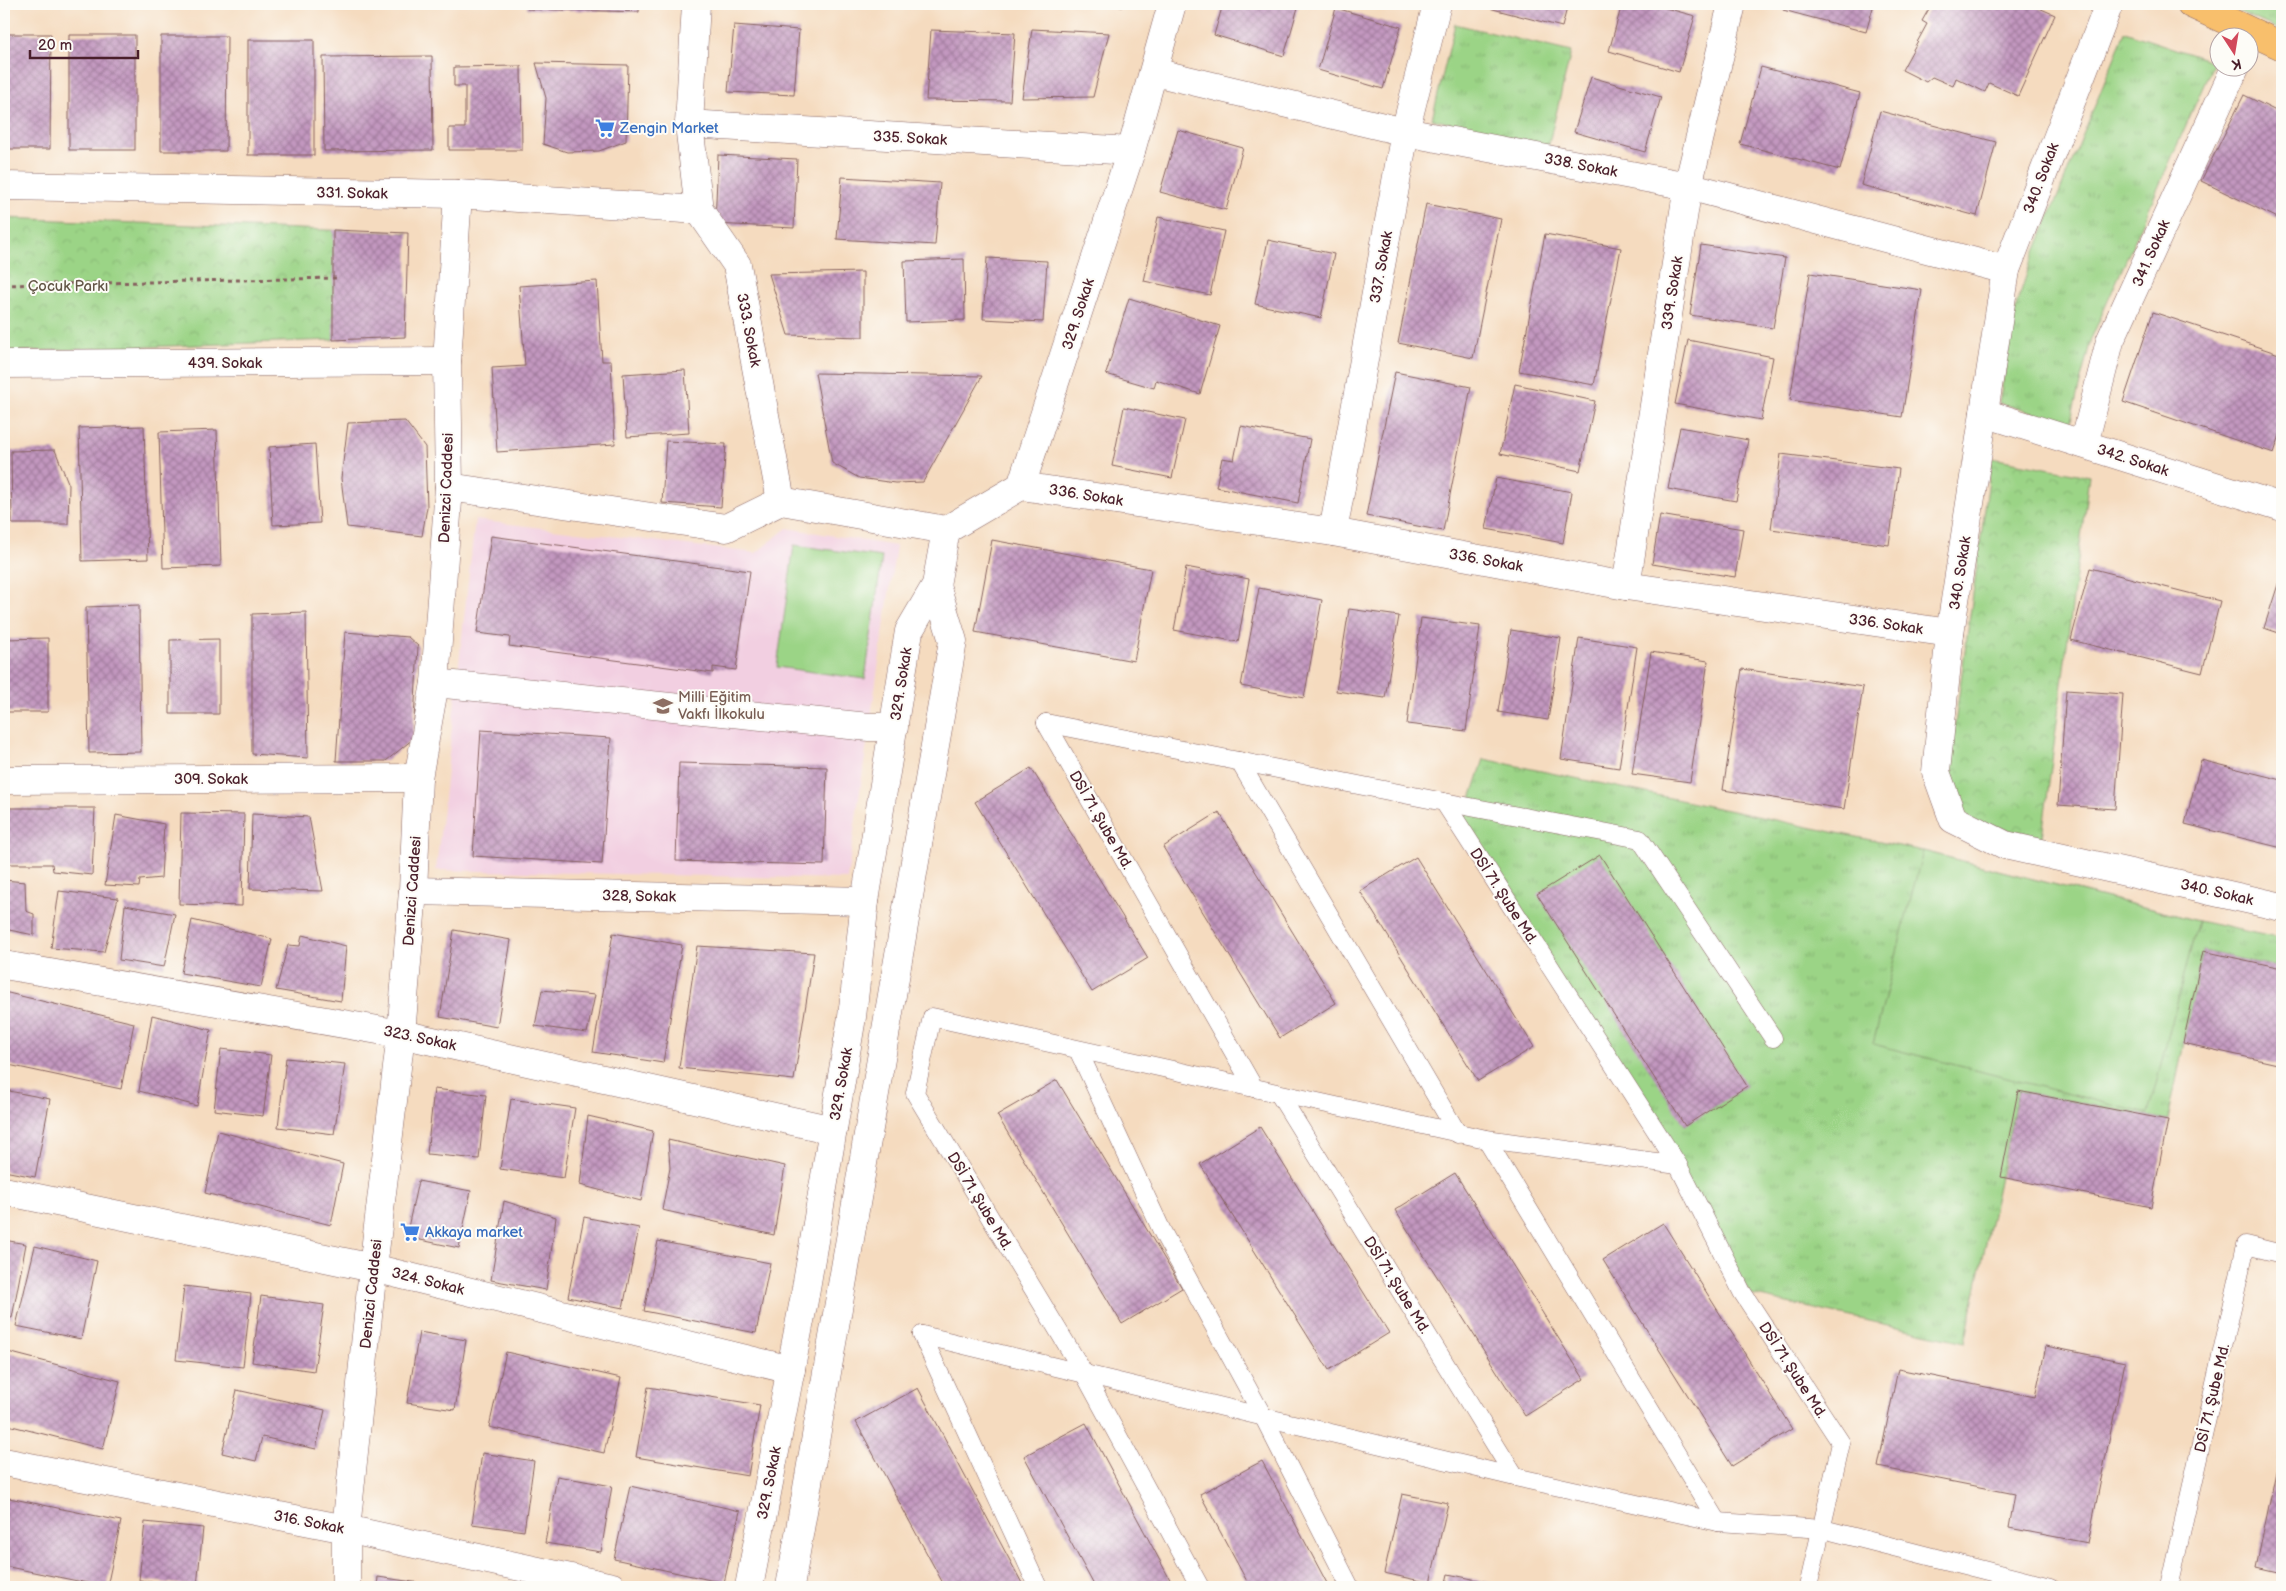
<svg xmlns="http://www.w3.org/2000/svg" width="2286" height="1591" font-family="'Balsamiq Sans',sans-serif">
	<defs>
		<pattern id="grass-tufts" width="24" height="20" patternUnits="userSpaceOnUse" patternTransform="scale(1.25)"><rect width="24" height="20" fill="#9bd486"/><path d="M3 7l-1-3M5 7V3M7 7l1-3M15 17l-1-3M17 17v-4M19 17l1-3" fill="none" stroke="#87b674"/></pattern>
		<pattern id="park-crowns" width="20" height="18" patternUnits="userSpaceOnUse" patternTransform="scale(1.25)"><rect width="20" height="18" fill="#9bd486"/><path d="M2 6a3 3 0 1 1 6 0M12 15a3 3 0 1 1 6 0" fill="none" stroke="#87b674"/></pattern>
		<pattern id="building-cross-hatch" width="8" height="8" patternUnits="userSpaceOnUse" patternTransform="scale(1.25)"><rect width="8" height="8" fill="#c398c0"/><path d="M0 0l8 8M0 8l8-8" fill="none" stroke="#a07b9c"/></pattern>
	</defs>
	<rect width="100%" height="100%" fill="#fdfcf7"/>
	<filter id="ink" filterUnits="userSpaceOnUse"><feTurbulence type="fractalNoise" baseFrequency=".02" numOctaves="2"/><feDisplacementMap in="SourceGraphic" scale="10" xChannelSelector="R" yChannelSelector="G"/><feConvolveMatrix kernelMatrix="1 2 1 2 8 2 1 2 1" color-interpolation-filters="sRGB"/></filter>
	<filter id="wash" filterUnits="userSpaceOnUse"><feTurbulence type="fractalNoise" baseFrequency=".0096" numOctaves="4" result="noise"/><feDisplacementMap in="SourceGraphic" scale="20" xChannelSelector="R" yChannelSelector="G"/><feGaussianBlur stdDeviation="1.12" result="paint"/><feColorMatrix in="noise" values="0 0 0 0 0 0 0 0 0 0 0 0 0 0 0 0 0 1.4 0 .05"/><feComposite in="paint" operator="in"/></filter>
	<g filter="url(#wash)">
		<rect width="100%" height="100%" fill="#f5dbbf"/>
		<path fill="#f2cfe1" d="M475,520L756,553L787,528L896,546L847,879L436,870Z"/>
		<g fill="url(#grass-tufts)" stroke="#727a58">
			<path d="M2222,4H2282V31Z"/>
			<path d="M1455,24L1571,52L1548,147L1432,119Z"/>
			<path d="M2125,32L2214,62L2091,339L2070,424L1999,403L2017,303L2030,264Z"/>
			<path d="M1484,759L1923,851L2198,921L2282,939V968L2203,951L2168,1120L2018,1091L1965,1342L1751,1295L1461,829Z"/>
		</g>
		<g fill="url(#park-crowns)" stroke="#727a58">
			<path d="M4,218L408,233L333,340L4,352Z"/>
			<path d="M1992,458L2089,476L2042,837L1965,820L1948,773Z"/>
		</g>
		<g fill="#9bd486" stroke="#727a58">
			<path d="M794,545L882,557L865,679L777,667Z"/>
			<path d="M1923,851L2198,921L2148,1114L1873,1044Z"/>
		</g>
		<g id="blocks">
			<g fill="url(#building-cross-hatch)">
				<path d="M527,4H639V12L527,9Z"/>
				<path d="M1103,4H1123L1122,7Z"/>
				<path d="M1223,4H1299L1284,56L1214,35Z"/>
				<path d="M1490,4H1568L1562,27L1489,8Z"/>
				<path d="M1622,4H1651L1695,16L1679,72L1609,51Z"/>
				<path d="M1785,4H1874L1866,32L1783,10Z"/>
				<path d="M1924,4H2030L2055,15L2018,96L1989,83L1985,92L1956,78L1953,86L1932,77L1926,82L1902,70L1927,24L1922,21L1930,7Z"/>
				<path d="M1336,8L1401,27L1383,89L1318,70Z"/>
				<path d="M734,25L799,30L794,95L728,92Z"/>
				<path d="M1032,29L1109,33L1093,97L1022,98Z"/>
				<path d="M931,30L1015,33L1010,101L926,100Z"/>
				<path d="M4,34H51L50,149H4Z"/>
				<rect x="69" y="35" width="66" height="115"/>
				<path d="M161,36H227L226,151H161Z"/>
				<rect x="248" y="40" width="66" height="115"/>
				<path d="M432,56L433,150L324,151L323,57Z"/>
				<path d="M536,63L628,65L626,141L599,151L567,152L543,144L546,98Z"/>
				<path d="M521,66L522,150H449V128H465V86H454V67Z"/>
				<path d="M1761,67L1860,93L1840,170L1740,144Z"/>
				<path d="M1591,77L1661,97L1645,152L1574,132Z"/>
				<path d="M2244,95L2282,114V220L2201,181Z"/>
				<path d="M1880,111L1996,142L1977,216L1861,185Z"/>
				<path d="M1178,130L1243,148L1226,210L1160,192Z"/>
				<path d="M718,155L797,159L794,228L715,224Z"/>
				<path d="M842,177L940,183L935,245L837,239Z"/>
				<path d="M1426,204L1501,219L1473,358L1398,343Z"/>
				<path d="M1158,217L1224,231L1210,295L1144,281Z"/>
				<path d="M333,230L408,233L405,337L333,340Z"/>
				<path d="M1545,234L1621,248L1594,385L1519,371Z"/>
				<path d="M1268,240L1334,254L1321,318L1255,304Z"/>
				<path d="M1701,245L1785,258L1773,328L1690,315Z"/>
				<path d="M987,258L1047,261L1043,322L983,319Z"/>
				<path d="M964,259L965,320L906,322L904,261Z"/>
				<path d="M863,272V337L788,335L769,274Z"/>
				<path d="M1810,273L1922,290L1902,417L1790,400Z"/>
				<path d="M597,281L602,361H611L615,444L497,452L492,368L525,366L519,286Z"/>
				<path d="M1129,298L1220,326L1200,394L1156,380L1154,388L1106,374Z"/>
				<path d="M2153,312L2282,355V429L2274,453L2123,402Z"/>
				<path d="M1688,340L1773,357L1761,420L1675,404Z"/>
				<path d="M685,370L689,433L627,437L623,374Z"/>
				<path d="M1395,372L1471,387L1443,531L1366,516Z"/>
				<path d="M815,373L982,376L923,482L895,483L859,478L832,463Z"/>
				<path d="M1515,384L1595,401L1580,471L1500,454Z"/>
				<path d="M1124,407L1185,420L1172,478L1112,466Z"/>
				<path d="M405,421L425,447L427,507L422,536L347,527L341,478L348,423Z"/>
				<path d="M144,426L148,559L82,561L79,428Z"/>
				<path d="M1241,426L1310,439L1298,503L1216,487L1222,458L1234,460Z"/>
				<path d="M1680,427L1748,440L1736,501L1668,489Z"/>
				<path d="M217,430L221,566L163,568L159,432Z"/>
				<path d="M666,441L726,444L721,507L662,503Z"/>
				<path d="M315,444L320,523L273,525L269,447Z"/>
				<path d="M55,450L69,485L68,524H12L11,451Z"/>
				<path d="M1781,454L1899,469L1889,545L1771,529Z"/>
				<path d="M1496,478L1572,492L1563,543L1486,529Z"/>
				<path d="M1660,515L1743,529L1735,577L1652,564Z"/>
				<path d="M491,536L750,571L736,670L713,667V673L509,646L510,637L477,633Z"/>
				<path d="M992,540L1151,569L1134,661L975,632Z"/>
				<path d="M1186,567L1249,579L1238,642L1174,630Z"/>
				<path d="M2090,568L2220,601L2202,673L2071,640Z"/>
				<path d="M2282,572V634L2264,628Z"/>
				<path d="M1259,588L1322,600L1304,698L1241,686Z"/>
				<path d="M139,605L141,752L89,753L86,607Z"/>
				<path d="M1349,609L1399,616L1385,698L1336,691Z"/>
				<path d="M306,612L308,758L252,754V614Z"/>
				<path d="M1421,618L1480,626L1466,731L1407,724Z"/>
				<path d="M1511,630L1561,638L1548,720L1498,712Z"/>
				<path d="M345,632L408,637L418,646L413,739L386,761H336Z"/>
				<path d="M48,638V712H4V639Z"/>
				<path d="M1579,638L1637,647L1619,768L1561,759Z"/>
				<path d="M219,639V714H170V640Z"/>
				<path d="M1651,652L1708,661L1690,782L1632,774Z"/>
				<path d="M1742,669L1863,687L1844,809L1723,790Z"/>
				<path d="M2066,690L2123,694L2115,809L2058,805Z"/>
				<path d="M481,730L611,738L602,864L473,856Z"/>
				<path d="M2201,760L2282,780V848L2185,824Z"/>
				<path d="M679,763L827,767L824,865L676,861Z"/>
				<path d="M1031,768L1148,958L1092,992L975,802Z"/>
				<path d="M4,808H95L92,875L53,871L52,864H4Z"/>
				<path d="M1219,812L1336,1003L1280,1038L1163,847Z"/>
				<path d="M181,813L244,814L242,906L179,904Z"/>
				<path d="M252,814L309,817L323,891L250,889Z"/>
				<path d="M116,815L164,824L161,878L140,880L139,887L105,885Z"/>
				<path d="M1600,855L1747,1086L1685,1126L1537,894Z"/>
				<path d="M1416,857L1534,1047L1478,1081L1360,891Z"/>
				<path d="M4,880L25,882L26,911L34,914V935L4,929Z"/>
				<path d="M59,891L118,898L104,952L51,948Z"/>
				<path d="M125,905L175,914L164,967L119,960Z"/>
				<path d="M192,920L272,939L261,987L181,973Z"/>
				<path d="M454,930L511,940L497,1027L440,1017Z"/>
				<path d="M613,933L682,945L663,1063L593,1052Z"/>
				<path d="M302,935L346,946L341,1001L276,990L288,945L300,946Z"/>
				<path d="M697,946L814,953L794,1080L679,1068Z"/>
				<path d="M2203,951L2282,968V1065L2183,1043Z"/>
				<path d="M542,990L595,995L587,1033L535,1026Z"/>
				<path d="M4,992L134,1023L121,1089L4,1064Z"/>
				<path d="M152,1015L211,1030L197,1106L139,1091Z"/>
				<path d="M221,1049L271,1055L263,1116L214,1110Z"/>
				<path d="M286,1058L345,1064L334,1134L278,1127Z"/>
				<path d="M1057,1080L1182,1288L1122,1324L997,1115Z"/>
				<path d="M434,1089L486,1095L479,1159L427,1154Z"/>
				<path d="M4,1090L50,1099L35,1177L4,1171Z"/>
				<path d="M2018,1091L2168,1120L2151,1207L2001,1177Z"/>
				<path d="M511,1099L575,1108L564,1178L500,1169Z"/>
				<path d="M588,1116L653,1131L641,1201L580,1185Z"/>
				<path d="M1260,1127L1389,1333L1329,1370L1200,1164Z"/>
				<path d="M218,1131L343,1164L331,1225L205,1193Z"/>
				<path d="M668,1140L785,1166L774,1235L662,1210L670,1168Z"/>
				<path d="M1455,1173L1584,1379L1525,1416L1395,1210Z"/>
				<path d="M418,1181L471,1191L459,1248L406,1237Z"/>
				<path d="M504,1201L556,1217L546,1290L491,1280Z"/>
				<path d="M584,1217L639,1228L623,1308L568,1297Z"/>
				<path d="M1663,1223L1792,1429L1732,1466L1603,1260Z"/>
				<path d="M4,1240L26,1244L12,1318L4,1316Z"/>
				<path d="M658,1241L770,1263L756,1333L644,1311Z"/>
				<path d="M35,1246L97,1261L81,1339L16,1326Z"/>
				<path d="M184,1286L251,1294L243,1367L176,1360Z"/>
				<path d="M261,1296L324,1305L314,1371L252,1362Z"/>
				<path d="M419,1332L466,1340L455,1410L407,1403Z"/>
				<path d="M2046,1346L2125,1362L2088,1543L2009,1528L2015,1494L1878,1467L1898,1369L2035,1397Z"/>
				<path d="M4,1351L120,1381L103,1449L4,1424Z"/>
				<path d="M506,1352L621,1378L604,1453L489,1427Z"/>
				<path d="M648,1387L760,1405L748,1476L636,1457Z"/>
				<path d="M918,1388L1024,1587H945L856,1422Z"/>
				<path d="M237,1390L325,1410L316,1449L262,1437L256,1461L222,1453Z"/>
				<path d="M1086,1423L1174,1587H1095L1024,1456Z"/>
				<path d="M2281,1448H2282V1574L2256,1568Z"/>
				<path d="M482,1453L534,1461L524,1531L472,1524Z"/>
				<path d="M1262,1461L1329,1587H1250L1200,1494Z"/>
				<path d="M557,1476L612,1486L601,1552L545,1543Z"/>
				<path d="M630,1486L740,1511L724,1583L614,1559Z"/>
				<path d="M1402,1494L1448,1503L1430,1583L1384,1573Z"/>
				<path d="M4,1497L121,1521L107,1587L4,1566Z"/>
				<path d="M145,1522L203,1528L197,1586L139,1580Z"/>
				<path d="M1448,1574L1507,1586V1587H1445Z"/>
				<path d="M378,1577L428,1584L427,1587H377Z"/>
			</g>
		</g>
	</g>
	<g filter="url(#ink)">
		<use href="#blocks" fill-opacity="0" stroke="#86615f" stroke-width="1"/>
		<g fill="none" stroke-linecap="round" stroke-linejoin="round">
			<defs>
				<g id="service">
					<path d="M1046,723L1444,802L1678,1165L1742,1292L1841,1443L1808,1587"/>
					<path d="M1046,723L1254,1088"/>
					<path d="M1239,761L1458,1134"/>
					<path d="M1444,802L1640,839L1773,1038"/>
					<path d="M1078,1050L1163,1233L1264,1418L1350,1587"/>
					<path d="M1279,1094L1515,1477"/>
					<path d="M1486,1139L1718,1522"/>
					<path d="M922,1335L1515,1477L1718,1522L1823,1529L2050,1587"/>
					<path d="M922,1335L1038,1587"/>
					<path d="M1200,1587L1085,1375L915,1093L932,1017L1486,1139L1678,1165"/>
					<path d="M2169,1587L2246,1245L2282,1254"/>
				</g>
				<g id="minor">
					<path d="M696,4L689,124L699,210L737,265L781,501L946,530"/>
					<path d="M2109,4L2006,270L1950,633L1936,772L1953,819L2005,845L2282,907"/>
					<path d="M1154,72L1405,132L1688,186L2006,270"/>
					<path d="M689,124L1131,151"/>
					<path d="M4,186L458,194L699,210"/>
					<path d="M4,364L447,361"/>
					<path d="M1984,413L2282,507"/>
					<path d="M2084,444L2110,341L2235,68"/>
					<path d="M1021,486L1333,532L1626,586L1950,633"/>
					<path d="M449,487L726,528L781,501"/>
					<path d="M1333,532L1405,132L1437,4"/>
					<path d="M1626,586L1688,186L1732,4"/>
					<path d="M435,683L869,727H894"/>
					<path d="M4,780L418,778"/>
					<path d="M413,891L865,901"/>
					<path d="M4,965L401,1034L833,1130"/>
					<path d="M4,1191L373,1268L791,1370"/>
					<path d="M4,1462L346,1529L612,1587"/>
				</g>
				<g id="tertiary">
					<path d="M346,1587V1529L373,1268L401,1034L413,891L418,778L435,683L449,487L447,361L458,194"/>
					<path d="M749,1587L804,1300L852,1017L865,901L909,631L936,585L946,530L1021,486L1131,151L1172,4"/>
					<path d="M790,1587L953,641L936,585"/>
				</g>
				<path id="primary" d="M2191,4L2282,46"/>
			</defs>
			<use href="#service" stroke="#86615f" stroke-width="19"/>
			<use href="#minor" stroke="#86615f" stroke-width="29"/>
			<use href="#tertiary" stroke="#86615f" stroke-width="29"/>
			<use href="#primary" stroke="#86615f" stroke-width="29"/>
			<path stroke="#86615f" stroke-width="3" stroke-dasharray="4 4" stroke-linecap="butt" d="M4,285L336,278"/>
			<use href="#service" stroke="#fff" stroke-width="18"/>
			<use href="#minor" stroke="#fff" stroke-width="28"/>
			<use href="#tertiary" stroke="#fff" stroke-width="28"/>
			<use href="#primary" stroke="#f8bf6c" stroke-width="28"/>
		</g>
	</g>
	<defs>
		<symbol id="supermarket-bare" viewBox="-9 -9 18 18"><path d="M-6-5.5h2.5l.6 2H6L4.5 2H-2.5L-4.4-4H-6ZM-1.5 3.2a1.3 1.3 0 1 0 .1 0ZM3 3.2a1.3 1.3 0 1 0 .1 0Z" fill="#3f7fe0" stroke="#fdfcf7" stroke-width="2.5" paint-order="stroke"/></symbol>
		<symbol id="school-bare" viewBox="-9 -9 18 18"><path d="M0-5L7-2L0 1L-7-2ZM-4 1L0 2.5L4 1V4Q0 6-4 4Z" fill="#8d6e63" stroke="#fdfcf7" stroke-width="2.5" paint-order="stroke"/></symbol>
	</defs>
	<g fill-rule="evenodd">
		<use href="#supermarket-bare" x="591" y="114" width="28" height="28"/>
		<use href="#school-bare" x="649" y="692" width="28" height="28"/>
		<use href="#supermarket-bare" x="396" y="1218" width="28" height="28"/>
	</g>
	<g text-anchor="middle" stroke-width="4" stroke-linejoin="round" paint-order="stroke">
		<g font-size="15" fill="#366cbe" stroke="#fdfcf7" text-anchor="start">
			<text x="620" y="133">Zengin Market</text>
			<text x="425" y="1237">Akkaya market</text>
		</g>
		<g font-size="15" fill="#4a1f2b" stroke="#fdfcf7">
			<text transform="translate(910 138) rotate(3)" y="5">335. Sokak</text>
			<text transform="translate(1581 165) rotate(11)" y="5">338. Sokak</text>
			<text transform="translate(2041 178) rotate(-69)" y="5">340. Sokak</text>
			<text transform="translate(352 193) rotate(1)" y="5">331. Sokak</text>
			<text transform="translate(2151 253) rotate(-66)" y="5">341. Sokak</text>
			<text transform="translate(1381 267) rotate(-80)" y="5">337. Sokak</text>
			<text transform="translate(1672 293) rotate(-81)" y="5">339. Sokak</text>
			<text transform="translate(1078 314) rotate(-72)" y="5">329. Sokak</text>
			<text transform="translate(749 330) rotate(79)" y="5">333. Sokak</text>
			<text x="225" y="368">439. Sokak</text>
			<text transform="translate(2133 460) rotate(18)" y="5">342. Sokak</text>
			<text transform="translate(446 488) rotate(-88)" y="5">Denizci Caddesi</text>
			<text transform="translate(1086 495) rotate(9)" y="5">336. Sokak</text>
			<text transform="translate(1486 560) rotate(10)" y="5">336. Sokak</text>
			<text transform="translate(1960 573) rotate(-81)" y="5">340. Sokak</text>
			<text transform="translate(1886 624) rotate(8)" y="5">336. Sokak</text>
			<text transform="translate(901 684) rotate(-81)" y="5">329. Sokak</text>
			<text x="211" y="784">309. Sokak</text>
			<text transform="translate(1101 820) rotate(60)" y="5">DSİ 71. Şube Md.</text>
			<text transform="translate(412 891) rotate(-86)" y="5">Denizci Caddesi</text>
			<text transform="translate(2217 892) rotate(13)" y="5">340. Sokak</text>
			<text transform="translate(639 896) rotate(1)" y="5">328, Sokak</text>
			<text transform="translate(1504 896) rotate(57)" y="5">DSİ 71. Şube Md.</text>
			<text transform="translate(420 1038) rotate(12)" y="5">323. Sokak</text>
			<text transform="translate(841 1084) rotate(-80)" y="5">329. Sokak</text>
			<text transform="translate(980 1201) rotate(59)" y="5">DSİ 71. Şube Md.</text>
			<text transform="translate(428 1281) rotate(14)" y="5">324. Sokak</text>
			<text transform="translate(1397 1285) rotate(58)" y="5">DSİ 71. Şube Md.</text>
			<text transform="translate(371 1294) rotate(-84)" y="5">Denizci Caddesi</text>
			<text transform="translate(1793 1370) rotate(57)" y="5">DSİ 71. Şube Md.</text>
			<text transform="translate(2212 1398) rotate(-77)" y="5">DSİ 71. Şube Md.</text>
			<text transform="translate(769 1483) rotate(-79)" y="5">329. Sokak</text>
			<text transform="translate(309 1522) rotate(11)" y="5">316. Sokak</text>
		</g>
		<g font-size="15" fill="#625546" stroke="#fdfcf7">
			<text x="68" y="291">Çocuk Parkı</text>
		</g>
		<g font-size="15" fill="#785e54" stroke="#fdfcf7" text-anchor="start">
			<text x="678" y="702">Milli Eğitim<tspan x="678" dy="17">Vakfı İlkokulu</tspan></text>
		</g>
	</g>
	<rect width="2286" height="1591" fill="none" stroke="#fdfcf7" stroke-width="20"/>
	<g transform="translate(2234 52) rotate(168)"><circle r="24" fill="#fdfcf7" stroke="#b5a4a5"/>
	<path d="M0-4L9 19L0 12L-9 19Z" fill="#d1495b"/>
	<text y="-8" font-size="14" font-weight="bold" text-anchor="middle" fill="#4a1f2b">K</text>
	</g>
	<path d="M30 50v8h108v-8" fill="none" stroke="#4a1f2b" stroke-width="2.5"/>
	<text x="38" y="50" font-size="15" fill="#4a1f2b" stroke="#fdfcf7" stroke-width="4" paint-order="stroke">20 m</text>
</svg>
